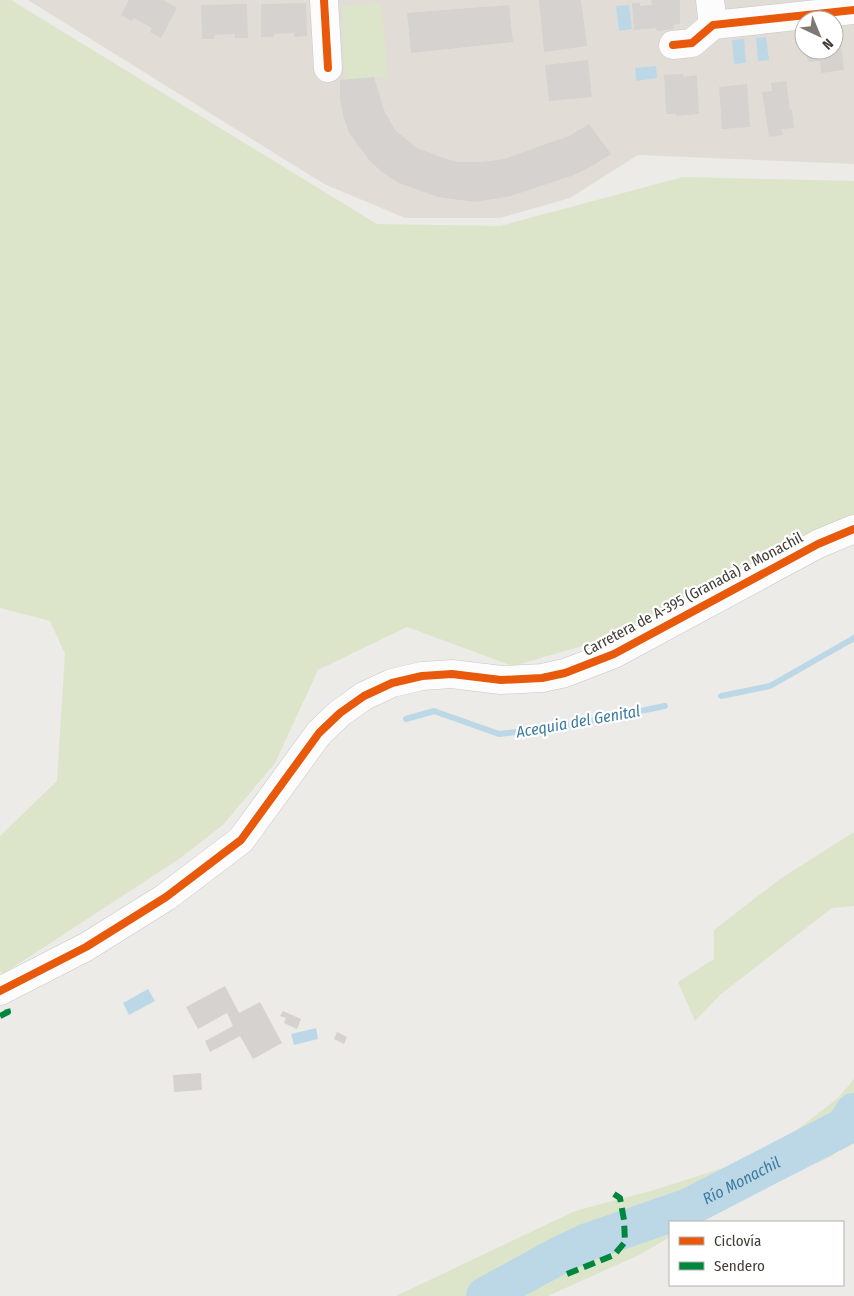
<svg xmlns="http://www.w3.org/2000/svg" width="854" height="1296" font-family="'Fira Sans Condensed',sans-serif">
	<rect width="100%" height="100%" fill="#edebe8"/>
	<path fill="#e1ddd6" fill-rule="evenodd" d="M28,0H854V164L638,155L570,198L500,218H405L324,184ZM804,20H834V50H804Z"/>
	<g fill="#dce5ca">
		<path d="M0,0H11L377,224L500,226L683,177L854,181V515L624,634L513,666L407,627L318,670L275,763L223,825L179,859L3,974L0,971V836L57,781L65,654L50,621L0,608Z"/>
		<path d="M381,3L388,78L374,77L345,80L342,6Z"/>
		<path d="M854,832V906L832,908L721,994L695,1021L678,982L714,959V930L780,879Z"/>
		<path d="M854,1079V1136L832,1156L734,1200L695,1222H670V1237L641,1254L548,1296H396L575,1211L654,1190L764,1155L838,1098Z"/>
	</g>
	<g fill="#bcd8e7">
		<path d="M629,5L632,29L619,31L616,6Z"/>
		<path d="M766,37L769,60L758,61L756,38Z"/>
		<path d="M744,39L746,63L734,64L732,40Z"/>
		<path d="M656,66L657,78L636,81L635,68Z"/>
		<path d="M148,989L155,1001L129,1015L123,1003Z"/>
		<path d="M316,1028L318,1039L294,1045L291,1034Z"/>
	</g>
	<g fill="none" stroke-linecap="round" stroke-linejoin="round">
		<g stroke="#bcd8e7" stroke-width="6">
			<path d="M721,696L770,686L854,638"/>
			<path d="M406,719L434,711L499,734L565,726L665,706"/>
		</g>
		<path stroke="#bcd8e7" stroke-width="38" id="s1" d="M485,1296L560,1255L588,1242L689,1207L844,1127L854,1112"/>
	</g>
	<g fill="#d5d2cf">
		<path d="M129,0H163L177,8L161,38L150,32L152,28L134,18L132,21L121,15Z"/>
		<path d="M539,0H581L587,46L544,52Z"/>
		<path d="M651,0H680V24L673,25L674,29L657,31L656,28L634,30L632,3H640V6L652,5Z"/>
		<path d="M306,3L307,36L294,37V33L274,34V37H261V4Z"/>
		<path d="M247,4L248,38H235V34L215,35L214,39H202L201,5Z"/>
		<path d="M509,5L513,42L411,53L407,13Z"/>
		<path d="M839,28L844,70L821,73L820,61L808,62L806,50H834V29Z"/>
		<path d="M588,60L592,97L549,101L545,65Z"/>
		<path d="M683,74L684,77L697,75L699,114L676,116V114H666L664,75Z"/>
		<path d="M374,77L384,110L395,130L417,148L443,158L458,162H482L504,159L569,136L589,124L611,154L592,166L574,175L511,196L475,202L438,197L399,183L382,172L370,161L349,133L343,116L340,98V80Z"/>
		<path d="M786,81L790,110H792L794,128L782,129L783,135L769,137L762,92L772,91L771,83Z"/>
		<path d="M747,84L750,127L722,129L719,87Z"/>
		<path d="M225,986L239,1013L260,1002L282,1043L253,1059L240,1036L210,1052L205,1041L233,1026L227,1013L198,1029L186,1007Z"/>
		<path d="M283,1011L301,1019L297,1029L284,1023L286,1018L280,1016Z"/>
		<path d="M337,1032L347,1037L344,1044L334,1039Z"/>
		<path d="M201,1073L202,1090L174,1092L173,1075Z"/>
	</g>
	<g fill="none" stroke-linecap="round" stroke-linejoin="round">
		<defs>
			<g id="minor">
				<path d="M324,0L328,68"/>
				<path d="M710,0L713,25"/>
				<path d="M673,45L692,43L713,25L854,10"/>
				<path d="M0,991L86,947L166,897L241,840L319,733L340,713L364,696L392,683L422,676L452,674L501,680L542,678L565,673L614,654L818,544L854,529"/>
			</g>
		</defs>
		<use href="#minor" stroke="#c9c7c4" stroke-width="29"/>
		<use href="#minor" stroke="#fcfcfc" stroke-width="28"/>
		<g stroke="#00873e" stroke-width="6" stroke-dasharray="12 6" stroke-linecap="butt">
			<path d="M0,1016L8,1012L7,1008"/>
			<path d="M567,1274L614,1255L625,1242L624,1220L620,1198L614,1194"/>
		</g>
		<defs>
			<g id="cycleway">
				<path d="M324,0L328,68"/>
				<path d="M673,45L692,43L713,25L854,10"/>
				<path d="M0,991L86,947L166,897L241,840L319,733L340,713L364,696L392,683L422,676L452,674L501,680L542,678L565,673L614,654L818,544L854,529"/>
			</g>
		</defs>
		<use href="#cycleway" stroke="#fff" stroke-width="11"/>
		<use href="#cycleway" stroke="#e8590c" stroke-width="8"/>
	</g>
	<g text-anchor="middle" stroke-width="4.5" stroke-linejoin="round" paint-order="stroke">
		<g font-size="15" fill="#423c35" stroke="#fff">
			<text transform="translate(693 594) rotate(-28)" y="5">Carretera de A-395 (Granada) a Monachil</text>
		</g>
		<g font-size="16" font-style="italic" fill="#3c7ca1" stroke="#fff">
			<text transform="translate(578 721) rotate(-10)" y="6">Acequia del Genital</text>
			<text dy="6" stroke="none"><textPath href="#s1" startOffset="282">Río Monachil</textPath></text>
		</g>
	</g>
	<rect x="669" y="1221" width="175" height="65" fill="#ffffff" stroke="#b3b1ae"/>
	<rect x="679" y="1237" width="25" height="8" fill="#e8590c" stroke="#b3b1ae"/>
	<text x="714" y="1246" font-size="15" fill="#423c35">Ciclovía</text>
	<rect x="679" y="1262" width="25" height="8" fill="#00873e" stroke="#b3b1ae"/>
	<text x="714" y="1271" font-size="15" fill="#423c35">Sendero</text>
	<g transform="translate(819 35) rotate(136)"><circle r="24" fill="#ffffff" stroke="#b3b1ae"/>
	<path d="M0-4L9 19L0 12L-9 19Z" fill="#7e7974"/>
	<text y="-8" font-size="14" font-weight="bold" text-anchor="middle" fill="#423c35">N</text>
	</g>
</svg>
